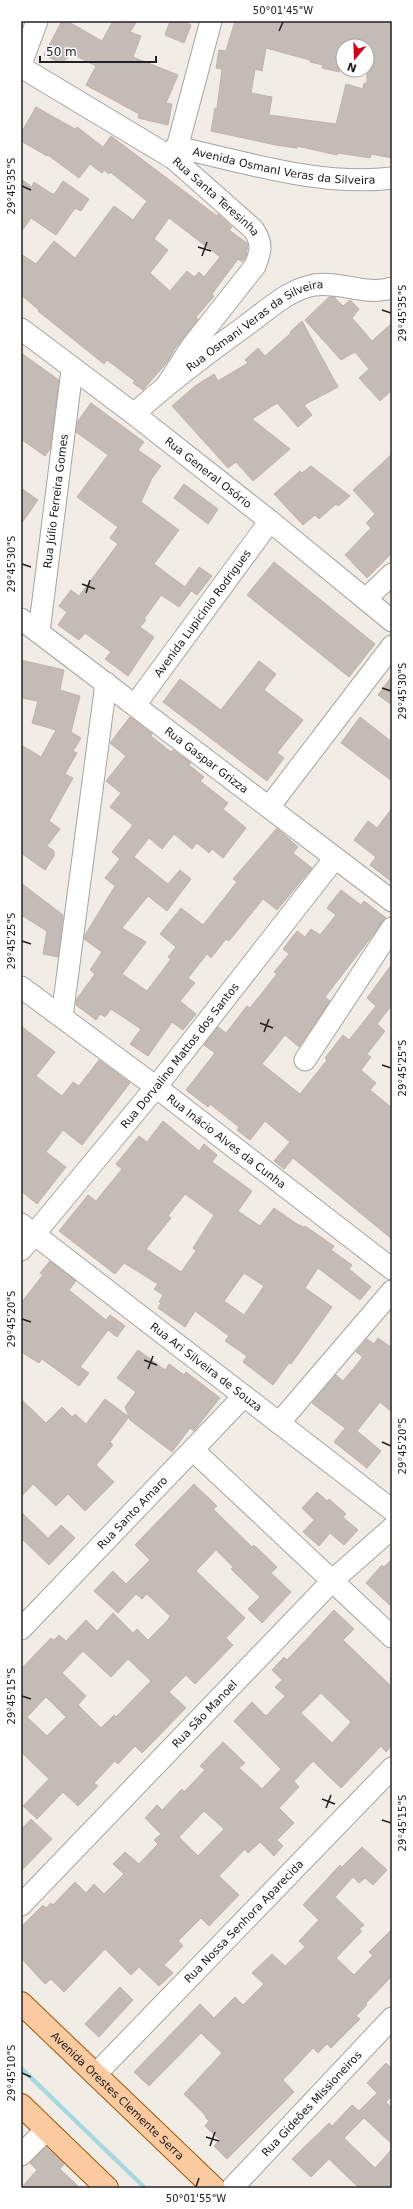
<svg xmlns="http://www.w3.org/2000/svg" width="413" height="2209" font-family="'DejaVu Sans',sans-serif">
	<rect width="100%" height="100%" fill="#f1ece6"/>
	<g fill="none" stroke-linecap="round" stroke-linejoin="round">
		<path stroke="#a7d8de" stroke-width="4.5" d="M21,2068L145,2188"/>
	</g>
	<g fill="#c5bbb6" stroke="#c2b1a9" fill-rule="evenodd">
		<path d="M62,21H67L102,41L113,21H137L130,32L141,36L133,57L178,75L166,103L172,104L168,125L138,118L139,114L86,85L96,66L72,54L61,63L44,55Z"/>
		<path d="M170,21H181L191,25L184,43L165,35Z"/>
		<path d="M235,21H392V158L371,154L370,158L338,153L337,155L297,146V148L276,145L211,131L215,108L217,109L222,69L216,68L219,50L226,51ZM343,46H367V84L364,83L363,89L346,84L336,124L269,115L272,97L251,93L255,69L262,71L266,48L310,60V62L323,65L322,68L339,72Z"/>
		<path d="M36,107L75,129L77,127L103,147L111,136L217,216L218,214L232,227L229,230L248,244L246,257L242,262L238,259L212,294L214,296L196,317L198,319L174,350L168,361L143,390L133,383L135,381L107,360L104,364L38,311L39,310L21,295V254L36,264L54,241L75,258L114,206L133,220L147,201L110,172L109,174L104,170L102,173L90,164L79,178L48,155L47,156L21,141V133ZM169,218L220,257L204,277L199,272L194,277L187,271L170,291L150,273L168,250L154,239Z"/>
		<path d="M21,179L32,187L34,182L52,194L55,193L63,181L89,199L81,211L75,208L56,235L31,218L21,232Z"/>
		<path d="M329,297H334L343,306L350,300L359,309L352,318L372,341L392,323V390L380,401L359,378L369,369L355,352L341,360L305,320Z"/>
		<path d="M302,321L338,387L304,405L312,415L298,427L277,403L252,419L290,449L253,481L236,462L228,468L172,406L195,386L214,374L218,381L248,363L245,360L258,348L265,356L291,333L290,332Z"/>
		<path d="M21,353L59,380L50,449L45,456L21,439Z"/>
		<path d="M91,403L144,442L138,450L161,466L152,478L141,502L179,530L154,564L185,587L199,567L212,576L197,595L187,588L191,591L179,607L161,595L144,619L146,620L140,627L154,637L128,676L105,659L111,652L85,633L79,640L58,625L67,612L59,606L71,590L79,596L118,544L110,538L118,527L77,497L108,455L76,432L78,421Z"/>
		<path d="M392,454V553L367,578L345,555L371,528L366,523L375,514L353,490Z"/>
		<path d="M311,466L350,496L338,506L336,504L319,519L315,515L303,525L274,494L300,471L302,473Z"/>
		<path d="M184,484L218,509L208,524L174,498Z"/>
		<path d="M21,488L38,500L21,524Z"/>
		<path d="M274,562L375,644L349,677L247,595Z"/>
		<path d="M21,660L64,670L60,690L80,696L71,732L81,738L73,751L77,753L65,774L73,778L49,821L60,829L47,846L54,851V856L45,870L21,853V745L41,757L56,730L32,723L38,701L21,698Z"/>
		<path d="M259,661L276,674L264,690L303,720L277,753L284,758L267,781L163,702L180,679L221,710Z"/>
		<path d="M392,676V705L378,695Z"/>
		<path d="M130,717L152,734L151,736L171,752L173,750L191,763L189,765L204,777L200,781L228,803L223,809L246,828L223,858L212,849L209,853L197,843L192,849L174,834L162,849L149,838L134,857L168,884L180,870L191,879L167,911L148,896L122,928L146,942L122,974L147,991L171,959L168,957L176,947L160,934L181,908L203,925L237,882L233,879L277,828L298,847L293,853L312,868L277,910L263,899L229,941L226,939L211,958L207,954L188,978L195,983L180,1001L196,1014L183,1030L172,1022L148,1056L130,1044L141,1029L111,1009L105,1017L100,1014L96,1020L76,1005V1000L95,974L90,970L102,952L84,939L85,935L115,886L105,878L120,859L112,852L133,825L110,807L121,793L106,781L126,756L110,743Z"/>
		<path d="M360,717L392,742V781L341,743Z"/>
		<path d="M392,808V882L370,865L376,857L354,840L368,821L377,828Z"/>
		<path d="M21,883L63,915L58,957L43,954L47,931L21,915Z"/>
		<path d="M341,890L361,905L364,901L386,918L325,997L330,1001L299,1047L285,1035L262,1064L300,1094L327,1060L325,1058L343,1035L349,1040L376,1006L367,998L392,964V1005L377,1024L385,1031L367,1054L371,1057L361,1070L376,1083L370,1090L392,1108V1239L293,1158L284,1169L274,1161L290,1142L265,1121L250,1140L237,1130L239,1127L210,1104L208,1107L186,1090L215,1053L204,1045L218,1027L226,1033L247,1006L250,1008L277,974L274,972L289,954L283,949L297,931L305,937L311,929L320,935L336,915L327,908Z"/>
		<path d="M21,1026L55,1052L36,1076L62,1096L73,1082L79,1086L99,1060L130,1083L82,1145L63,1130L46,1152L66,1167L37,1204L21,1191Z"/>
		<path d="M163,1121L199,1151L204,1144L217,1155L212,1162L252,1191L238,1211L260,1226L274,1208L297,1224L304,1227L305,1226L334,1246L331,1250L352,1265L349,1269L371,1287L360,1300L318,1268L305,1288L332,1307L291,1364L289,1363L273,1385L243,1362L247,1356L225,1341L229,1336L195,1311L185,1327L158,1308L161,1303L159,1302L163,1295L154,1289L158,1284L124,1263L115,1274L59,1231L88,1195L96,1201L122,1169L116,1164L139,1136L147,1142ZM185,1194L214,1215L193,1248L196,1251L181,1272L146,1249L171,1218L168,1216ZM244,1273L264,1286L244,1315L224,1301Z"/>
		<path d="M50,1261L76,1281L69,1290L106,1320L110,1315L125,1326L117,1337L108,1330L93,1350L80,1367L89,1373L79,1386L42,1359L39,1363L21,1352V1303L43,1275L40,1273Z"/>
		<path d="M378,1338L392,1348V1412L380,1402L357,1431L381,1451L367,1468L334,1442L345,1428L312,1403L336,1375L343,1381L363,1357L356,1352L367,1339L374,1344Z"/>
		<path d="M138,1350L165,1370L169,1364L184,1375L186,1372L220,1398L196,1428L194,1431L190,1428L172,1452L130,1420L129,1417L110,1442L113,1445L96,1465L114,1482L85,1511L68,1494L56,1506L33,1484L21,1497V1399L46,1423L62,1407L72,1417L75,1414L86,1424L105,1399L129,1417L125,1407L136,1392L117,1378Z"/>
		<path d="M194,1484L217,1506L213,1509L252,1547L254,1545L277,1567L271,1573L291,1592L262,1623L248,1609L260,1597L231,1569L233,1567L216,1550L196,1571L245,1618L226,1638L233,1645L195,1684L186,1675L169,1692L186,1708L142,1753L135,1746L118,1764L115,1761L94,1783L98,1786L78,1806L63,1792L37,1819L23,1806L49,1779L21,1752V1669L51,1638L54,1640L59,1635L66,1641L86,1620L97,1631L113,1613L133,1633L137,1629L148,1640L168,1620L170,1616L147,1594L142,1599L136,1594L118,1613L94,1591L113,1571L126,1584L150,1560L135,1545ZM83,1651L111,1677L128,1659L151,1681L116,1717L114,1715L101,1728L78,1705L86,1696L62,1673ZM46,1697L66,1717L47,1736L27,1717Z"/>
		<path d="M317,1492L327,1501L329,1499L346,1514L343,1517L358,1530L344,1545L330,1533L319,1546L303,1532L314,1520L302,1508Z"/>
		<path d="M21,1512L48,1538L61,1525L75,1538L49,1565L21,1538Z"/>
		<path d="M392,1559V1607L366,1583L382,1565L384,1567Z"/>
		<path d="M334,1610L354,1629L343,1640L392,1687V1745L386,1752L381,1746L341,1788L313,1761L294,1781L299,1787L279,1808L294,1823L277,1840L283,1846L274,1856L260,1842L248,1853L245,1849L219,1876L239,1895L209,1926L201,1918L178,1941L183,1946L164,1965L173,1973L159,1986L139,1967L131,1975L105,1949L64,1992L51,1979L45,1984L21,1958V1927L43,1905L46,1908L51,1903L53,1905L75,1882L86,1893L94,1884L104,1894L124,1874L113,1864L125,1852L139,1864L158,1844L154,1840L161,1834L145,1818L157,1805L162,1810L182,1789L184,1792L205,1770L200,1766L223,1742L245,1763L239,1768L262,1789L281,1769L234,1721L252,1702L266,1716L285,1696L275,1687L282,1680L272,1670L284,1657L287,1660ZM321,1693L351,1722L332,1743L301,1713ZM204,1811L224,1829L198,1856L179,1837Z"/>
		<path d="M31,1819L52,1839L21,1871V1830Z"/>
		<path d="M362,1847L387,1870L373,1885L365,1878L359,1883L353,1877L335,1897L364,1925L359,1929L362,1931L336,1958L354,1975L373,1955L369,1952L392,1929V1976L366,2003L367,2005L356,2016L360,2019L331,2048L327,2044L318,2053L313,2048L283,2080L294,2092L227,2159L214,2146L220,2140L205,2126L209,2121L205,2117L206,2116L184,2094L222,2053L201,2033L149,2086L134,2072L200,2004L214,2018L235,1997L243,2005L264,1984L252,1973L272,1954L285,1966L305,1947L299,1941L319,1920L303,1905L340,1865L342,1867Z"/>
		<path d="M120,1987L133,2000L99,2037L85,2024Z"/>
		<path d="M386,2063L392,2069V2096L386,2102L392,2108V2144L364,2118L344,2138L375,2168L392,2149V2188H359L329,2159L311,2177L292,2159L329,2123L332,2126L352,2105L359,2111L377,2093L367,2083Z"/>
		<path d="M46,2147L64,2164L60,2169L80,2188H21L37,2170L30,2163Z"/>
	</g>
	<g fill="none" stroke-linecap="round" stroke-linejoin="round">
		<defs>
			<g id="minor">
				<path d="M21,64L37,21"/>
				<path id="s1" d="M21,67L174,159L253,229C263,243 261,251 255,266L192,346L168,383"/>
				<path id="s2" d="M176,147C244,162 323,187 392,178"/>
				<path d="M174,159L211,21"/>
				<path id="s3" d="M21,329L134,414L270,521L392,621"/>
				<path id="s4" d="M134,414C169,382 205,355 244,327C265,312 287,290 314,285C341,281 365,296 392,288"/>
				<path d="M366,599L392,574"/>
				<path id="s5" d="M21,619L392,901"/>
				<path id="s6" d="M39,632L72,370"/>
				<path id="s7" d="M135,705L270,521"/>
				<path d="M269,807L392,646"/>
				<path id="s8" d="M21,987L156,1087L392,1269"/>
				<path d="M62,1017L106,683"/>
				<path d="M305,1060L392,928"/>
				<path id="s9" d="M21,1224L392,1510"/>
				<path id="s10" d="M21,1250L156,1087L335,858"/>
				<path d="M279,1423L392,1291"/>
				<path d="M193,1450L392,1637"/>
				<path id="s11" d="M21,1629L244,1396"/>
				<path id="s12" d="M21,1905L333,1580L392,1528"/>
				<path id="s13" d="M95,2075L392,1768"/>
				<path d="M21,2155L46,2130"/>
				<path id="s14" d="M232,2188L392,2018"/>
			</g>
			<g id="major">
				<path id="s15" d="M21,2003L214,2188"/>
				<path d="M21,2105L107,2188"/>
			</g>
		</defs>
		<use href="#minor" stroke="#a4a4a4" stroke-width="23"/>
		<use href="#major" stroke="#9c5800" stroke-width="24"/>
		<use href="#minor" stroke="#fff" stroke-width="21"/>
		<use href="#major" stroke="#fccaa0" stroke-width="22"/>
	</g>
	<path fill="none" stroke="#202020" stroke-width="1.5" d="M279,31L283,22M22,186L31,190M198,247L211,251M202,256L207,242M382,310L391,313M22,564L31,567M82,584L95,589M86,593L90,580M382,688L391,691M22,941L31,944M260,1023L273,1028M264,1032L269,1019M382,1065L391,1068M22,1319L31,1322M144,1360L157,1365M148,1369L153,1356M382,1442L391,1446M22,1696L31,1699M322,1799L335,1804M326,1808L331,1795M382,1820L391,1823M22,2073L31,2077M206,2137L219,2141M210,2146L215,2132M196,2187L199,2178"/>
	<g text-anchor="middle" stroke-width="3.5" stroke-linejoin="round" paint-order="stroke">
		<g font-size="11" fill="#202020" stroke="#fff">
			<text dy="4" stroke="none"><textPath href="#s2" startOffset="110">Avenida OsmanI Veras da Silveira</textPath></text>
			<text dy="4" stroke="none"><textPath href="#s1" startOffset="235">Rua Santa Teresinha</textPath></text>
			<text dy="4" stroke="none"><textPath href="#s4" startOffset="151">Rua Osmani Veras da Silveira</textPath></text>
			<text dy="4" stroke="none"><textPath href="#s3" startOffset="236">Rua General Osório</textPath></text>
			<text dy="4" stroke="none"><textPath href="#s6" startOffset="132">Rua Júlio Ferreira Gomes</textPath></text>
			<text dy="4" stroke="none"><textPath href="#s7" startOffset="114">Avenida Lupicinio Rodrigues</textPath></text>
			<text dy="4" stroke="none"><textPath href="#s5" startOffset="233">Rua Gaspar Grizza</textPath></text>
			<text dy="4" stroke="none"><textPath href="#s10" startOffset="251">Rua Dorvalino Mattos dos Santos</textPath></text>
			<text dy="4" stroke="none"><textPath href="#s8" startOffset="257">Rua Inácio Alves da Cunha</textPath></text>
			<text dy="4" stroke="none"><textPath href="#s9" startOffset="234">Rua Ari Silveira de Souza</textPath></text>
			<text dy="4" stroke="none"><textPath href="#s11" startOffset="161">Rua Santo Amaro</textPath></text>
			<text dy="4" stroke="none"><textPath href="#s12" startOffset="265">Rua São Manoel</textPath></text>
			<text dy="4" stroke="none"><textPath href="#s13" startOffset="214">Rua Nossa Senhora Aparecida</textPath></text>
			<text dy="4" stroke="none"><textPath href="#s15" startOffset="134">Avenida Orestes Clemente Serra</textPath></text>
			<text dy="4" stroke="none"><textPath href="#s14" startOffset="116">Rua Gideões Missioneiros</textPath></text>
		</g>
	</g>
	<rect width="413" height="2209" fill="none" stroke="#ffffff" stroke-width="44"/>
	<g transform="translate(355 58) rotate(199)"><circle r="19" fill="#ffffff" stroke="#a6a6a6"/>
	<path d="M0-3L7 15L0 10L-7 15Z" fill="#d00016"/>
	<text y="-6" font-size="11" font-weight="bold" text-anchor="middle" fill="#202020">N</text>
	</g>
	<path d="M40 56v6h116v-6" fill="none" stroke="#202020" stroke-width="2"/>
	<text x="46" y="56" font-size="12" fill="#202020" stroke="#ffffff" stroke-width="3" paint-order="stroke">50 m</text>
	<rect x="22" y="22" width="369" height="2165" fill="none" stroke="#202020" stroke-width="1.5"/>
	<g font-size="10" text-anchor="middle" fill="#202020">
		<text x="283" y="14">50°01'45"W</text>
		<text transform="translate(11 186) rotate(-90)" y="4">29°45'35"S</text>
		<text transform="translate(402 313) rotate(-90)" y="4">29°45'35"S</text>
		<text transform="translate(11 564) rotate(-90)" y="4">29°45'30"S</text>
		<text transform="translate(402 691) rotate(-90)" y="4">29°45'30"S</text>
		<text transform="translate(11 941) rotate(-90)" y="4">29°45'25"S</text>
		<text transform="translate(402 1068) rotate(-90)" y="4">29°45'25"S</text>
		<text transform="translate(11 1319) rotate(-90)" y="4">29°45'20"S</text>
		<text transform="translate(402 1446) rotate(-90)" y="4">29°45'20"S</text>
		<text transform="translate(11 1696) rotate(-90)" y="4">29°45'15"S</text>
		<text transform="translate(402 1823) rotate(-90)" y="4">29°45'15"S</text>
		<text transform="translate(11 2073) rotate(-90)" y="4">29°45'10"S</text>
		<text x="196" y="2202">50°01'55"W</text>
	</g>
</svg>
